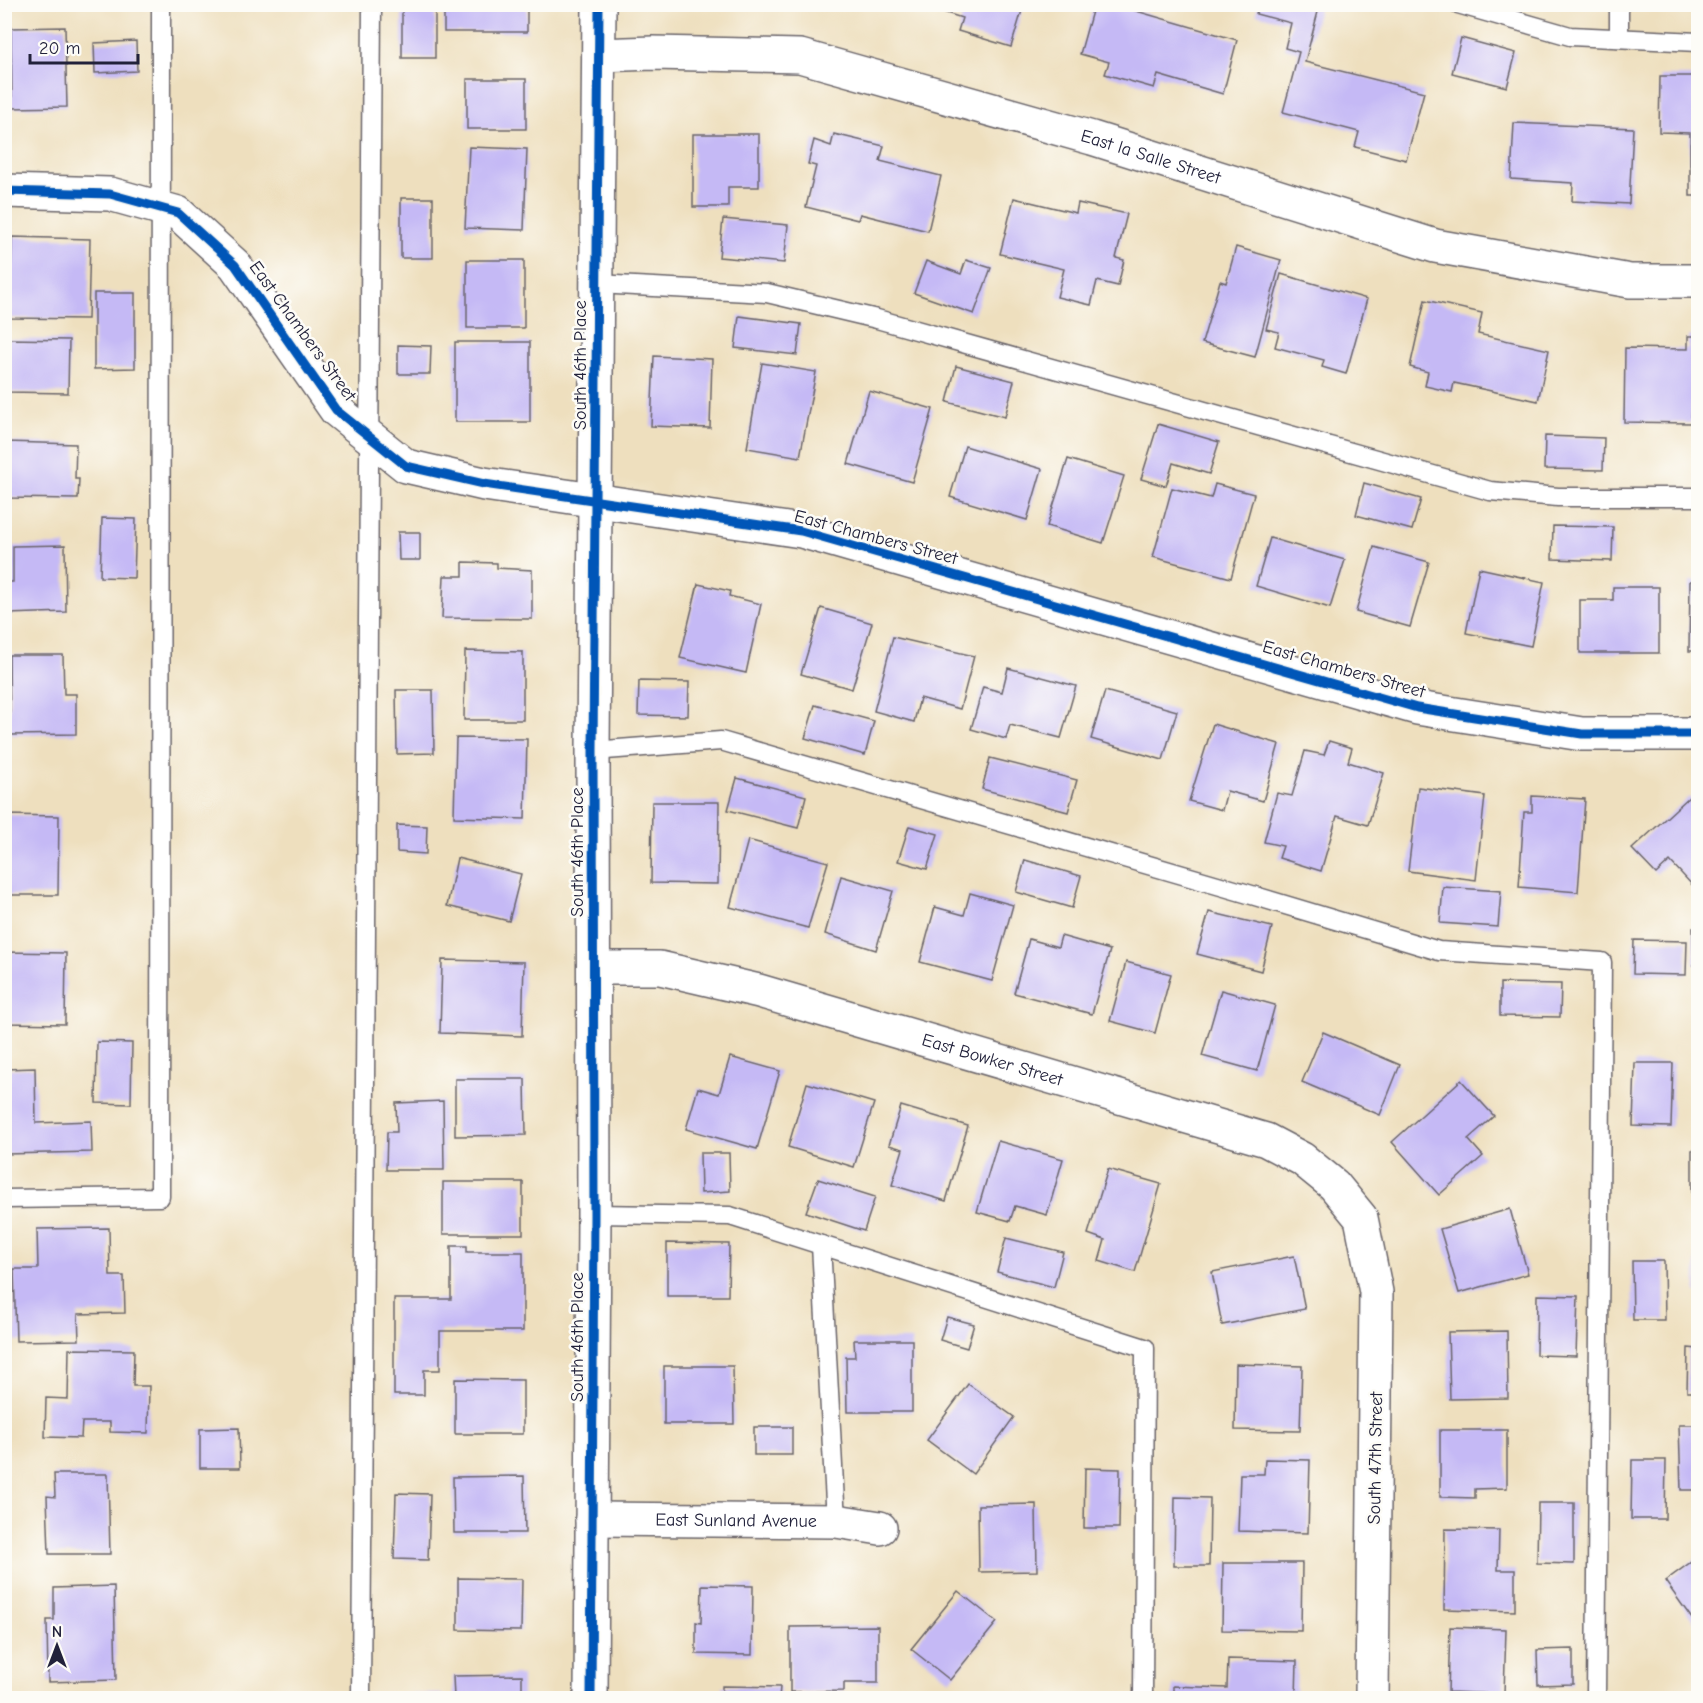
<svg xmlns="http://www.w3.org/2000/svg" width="1703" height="1703" font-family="'Comic Neue',sans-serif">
	<rect width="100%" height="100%" fill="#fdfcf7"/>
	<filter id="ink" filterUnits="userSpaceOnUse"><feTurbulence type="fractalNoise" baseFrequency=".0167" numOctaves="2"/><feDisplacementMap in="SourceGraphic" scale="12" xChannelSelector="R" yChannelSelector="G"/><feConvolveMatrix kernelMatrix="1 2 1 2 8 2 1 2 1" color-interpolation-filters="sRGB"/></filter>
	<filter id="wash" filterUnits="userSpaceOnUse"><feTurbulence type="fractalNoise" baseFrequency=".008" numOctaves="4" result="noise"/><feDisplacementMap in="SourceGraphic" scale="24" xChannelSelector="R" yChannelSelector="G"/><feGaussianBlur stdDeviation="1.35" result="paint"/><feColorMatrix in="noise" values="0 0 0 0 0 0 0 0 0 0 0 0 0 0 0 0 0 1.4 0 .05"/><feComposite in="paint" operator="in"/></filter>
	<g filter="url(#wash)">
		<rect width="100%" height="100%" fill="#eedfbe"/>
		<g id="blocks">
			<g fill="#c5b9f5">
				<rect x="402" y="4" width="33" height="54"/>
				<rect x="444" y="4" width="83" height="28"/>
				<path d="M918,4H1024L1011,47L958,31L962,18Z"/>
				<path d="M1094,4H1112L1237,40L1223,94L1158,75L1154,88L1105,74L1109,62L1080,54Z"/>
				<path d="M1258,4H1320L1305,62L1424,92L1406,160L1355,147L1359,132L1283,112L1299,52L1285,48L1291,23L1256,14Z"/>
				<path d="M65,27L67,107L12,108L11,28Z"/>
				<path d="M1461,38L1516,53L1507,87L1452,73Z"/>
				<path d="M136,41L137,71L95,73L94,43Z"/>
				<path d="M1660,76H1698V196H1690V133L1659,132Z"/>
				<rect x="467" y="79" width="59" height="50"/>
				<path d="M1514,123L1633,128L1629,204L1572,201L1573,183L1511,179Z"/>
				<path d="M693,134H759V187H728V207H693Z"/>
				<path d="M834,134L884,146L880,161L941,176L928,231L860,214L858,220L806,207L816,166L808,164L814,140L831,146Z"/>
				<path d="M469,147L527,149L524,230L465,228Z"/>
				<rect x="401" y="198" width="32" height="60"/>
				<path d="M1014,198L1076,213L1078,203L1127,214L1116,258L1124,260L1118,286L1097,281L1091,305L1057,297L1064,269L1000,254Z"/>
				<path d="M723,219L788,225L784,263L719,257Z"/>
				<path d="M12,237L90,239L88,319L10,318Z"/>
				<path d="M1236,247L1281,260L1255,357L1202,343L1220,281L1226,283Z"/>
				<rect x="467" y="260" width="57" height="68"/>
				<path d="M966,260L991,268L974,314L914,293L926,261L961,274Z"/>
				<path d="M1281,274L1367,299L1346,374L1322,367L1324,360L1275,347L1279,332L1266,329Z"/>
				<path d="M94,293H135V368L94,369Z"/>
				<path d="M1425,300L1482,313L1478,334L1549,350L1538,401L1454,383L1452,392L1425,386L1428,372L1410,367Z"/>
				<path d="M739,316L801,324L797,355L735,348Z"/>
				<path d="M1688,336H1698V406H1692L1691,423L1624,422L1625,348L1688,349Z"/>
				<path d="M8,339L69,340L68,393L7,392Z"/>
				<rect x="455" y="342" width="75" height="80"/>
				<path d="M398,345L431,346L430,374H398Z"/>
				<path d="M654,356L712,359L710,428L651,426Z"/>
				<path d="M762,363L816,372L800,457L747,448Z"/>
				<path d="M956,366L1014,381L1005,417L947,402Z"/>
				<path d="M869,391L933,409L912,482L848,464Z"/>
				<path d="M1158,424L1219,442L1209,474L1173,463L1166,486L1141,479Z"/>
				<path d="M1545,436L1604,438L1603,470L1544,469Z"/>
				<path d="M6,442L76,444L75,479H79L78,499L5,498Z"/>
				<path d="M965,446L1042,469L1027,520L950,497Z"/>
				<path d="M1068,459L1124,476L1103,543L1047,526Z"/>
				<path d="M1364,483L1421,499L1412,530L1356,515Z"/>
				<path d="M1215,484L1254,494L1231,578L1153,557L1172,488L1211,498Z"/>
				<path d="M102,518L136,519L134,578L100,577Z"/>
				<path d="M1553,526L1613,527L1612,561L1552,559Z"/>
				<path d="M398,532H420V560H399Z"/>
				<path d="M1270,538L1345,560L1330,608L1256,586Z"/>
				<path d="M65,545L66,612L7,614V582H13V546Z"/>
				<path d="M1374,547L1429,562L1410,627L1356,612Z"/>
				<path d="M463,562L497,563V568L532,570V619L442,618L444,576H463Z"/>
				<path d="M1479,568L1544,582L1531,646L1466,633Z"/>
				<path d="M1690,581H1698V651H1689Z"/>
				<path d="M698,584L730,591L729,596L761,604L746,673L680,658Z"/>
				<path d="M1613,587H1659V653H1580V600H1613Z"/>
				<path d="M821,608L872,623L852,689L801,674Z"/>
				<path d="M893,637L974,656L960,709L920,698L914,722L874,711Z"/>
				<path d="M465,651L523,652V720H464Z"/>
				<path d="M9,655H63L64,694H76V734L10,735Z"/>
				<path d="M1008,668L1076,686L1061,738L1010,725L1006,739L971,729L983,687L1002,692Z"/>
				<path d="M639,681L689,682L688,716L638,715Z"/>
				<path d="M396,690H433L434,753L397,754Z"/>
				<path d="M1105,691L1177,711L1163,760L1091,739Z"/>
				<path d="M815,705L874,721L865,755L805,738Z"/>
				<path d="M1213,724L1279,744L1263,801L1227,791L1222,810L1189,801Z"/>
				<path d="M456,738L527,739L525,819L454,817Z"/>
				<path d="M1329,741L1352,748L1348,762L1384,773L1368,825L1337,816L1321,871L1279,858L1283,846L1264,842L1277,793L1292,796L1305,751L1324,755Z"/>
				<path d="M990,758L1077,780L1068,812L982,789Z"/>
				<path d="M737,778L806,796L798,828L728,810Z"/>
				<path d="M1418,787L1485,796L1476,880L1408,871Z"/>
				<path d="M1532,796L1585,799L1578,892L1519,887L1524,812H1532Z"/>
				<path d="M1689,797L1698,807V883L1694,887L1670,861L1656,874L1632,849Z"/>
				<path d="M652,802H719L718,884L651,883Z"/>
				<path d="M5,815L59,816L58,895H5Z"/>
				<path d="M397,825L427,826L426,854L397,852Z"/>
				<path d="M909,826L938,834L927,869L898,861Z"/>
				<path d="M748,840L828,862L808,928L730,907Z"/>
				<path d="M457,858L521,874L509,921L447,906Z"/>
				<path d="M1025,860L1081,876L1072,908L1016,892Z"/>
				<path d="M841,876L893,891L876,950L825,934Z"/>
				<path d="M1443,887L1501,891L1498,927L1440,923Z"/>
				<path d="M970,893L1013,905L992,981L920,962L935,907L964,915Z"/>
				<path d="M1209,912L1272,927L1261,971L1197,954Z"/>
				<path d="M1693,928H1698V964L1694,965Z"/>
				<path d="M1061,936L1110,950L1092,1014L1014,993L1029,939L1058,947Z"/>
				<path d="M1634,940L1687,941L1686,975L1633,974Z"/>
				<path d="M4,952L66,953L65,1024L4,1023Z"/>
				<path d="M442,960L524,962L522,1036L440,1033Z"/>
				<path d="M1126,962L1171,974L1155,1033L1110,1021Z"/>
				<path d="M1500,983L1561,984L1560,1017L1500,1016Z"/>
				<path d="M1221,990L1275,1005L1257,1071L1202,1056Z"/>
				<path d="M1323,1032L1400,1065L1380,1115L1302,1082Z"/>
				<path d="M97,1042L132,1043L131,1104L96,1103Z"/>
				<path d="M730,1057L780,1071L757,1149L686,1129L698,1088L719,1094Z"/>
				<path d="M1635,1063H1673L1671,1127L1633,1126Z"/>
				<path d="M35,1068L36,1123L91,1121L92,1152L5,1154V1069Z"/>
				<path d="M455,1079H525L526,1135L455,1136Z"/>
				<path d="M1461,1080L1494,1116L1468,1139L1483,1156L1439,1195L1392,1142Z"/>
				<path d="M807,1083L874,1103L854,1167L788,1147Z"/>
				<path d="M443,1101L444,1170H386L387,1132H397L396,1103Z"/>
				<path d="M901,1106L968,1126L946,1201L892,1185L903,1149L889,1145Z"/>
				<path d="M998,1141L1063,1159L1047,1215L1015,1206L1010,1221L977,1212Z"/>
				<rect x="1692" y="1150" width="6" height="44"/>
				<path d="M700,1153H729L730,1191L701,1193Z"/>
				<path d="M1108,1169L1161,1184L1135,1272L1099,1261L1105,1240L1088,1234Z"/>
				<path d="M818,1179L875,1197L864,1231L806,1212Z"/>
				<rect x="443" y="1182" width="80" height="52"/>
				<path d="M1510,1209L1528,1274L1459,1293L1440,1229Z"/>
				<rect x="1696" y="1226" width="2" height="67"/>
				<path d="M109,1228L110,1276H124L125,1313L78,1314L79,1340L16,1341L14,1269H38L37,1229Z"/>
				<path d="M1006,1238L1063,1252L1054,1287L997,1272Z"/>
				<path d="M667,1243L729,1244L728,1296H667Z"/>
				<path d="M451,1246H467V1252H523V1331H440V1370H424V1395H394V1299H451Z"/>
				<path d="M1294,1256L1305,1309L1222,1325L1212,1272Z"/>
				<path d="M1632,1261H1664L1665,1320H1633Z"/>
				<path d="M1537,1295L1578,1296L1576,1356L1536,1355Z"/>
				<path d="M947,1317L974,1324L967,1348L940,1340Z"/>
				<path d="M1507,1331L1508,1398L1450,1399L1448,1332Z"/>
				<path d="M854,1340H912V1412H847L846,1357H855Z"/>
				<path d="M1688,1348L1698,1349V1392H1687Z"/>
				<path d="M69,1349L134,1350L133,1386H149L148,1433L110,1432V1422H82L81,1438L45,1437L46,1398L68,1399Z"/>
				<path d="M1236,1364L1302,1366L1300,1431L1235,1430Z"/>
				<path d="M664,1366H733L734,1424H664Z"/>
				<path d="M455,1379L523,1380V1434H455Z"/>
				<path d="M968,1384L1014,1417L973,1474L927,1440Z"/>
				<path d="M1679,1425H1698V1490H1681Z"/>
				<rect x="754" y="1427" width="38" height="28"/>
				<path d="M239,1428L240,1468H200V1429Z"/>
				<path d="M1440,1430H1507V1488L1475,1489V1498L1440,1497Z"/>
				<path d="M1265,1459L1310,1460L1308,1533L1238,1531L1240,1474H1264Z"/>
				<path d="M1632,1460H1666L1665,1519H1631Z"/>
				<path d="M1085,1468L1120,1469L1119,1528H1084Z"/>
				<path d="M54,1474H108L110,1554H49L47,1496L55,1497Z"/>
				<path d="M524,1476L525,1533H454L453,1477Z"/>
				<path d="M396,1493L430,1494L428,1560L394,1559Z"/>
				<path d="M1175,1497L1210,1498L1209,1566H1174Z"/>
				<path d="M1538,1503H1574V1564L1537,1563Z"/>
				<path d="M1036,1504L1037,1571L979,1572L978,1505Z"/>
				<path d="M1445,1529L1499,1530L1498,1570H1515V1611L1444,1609Z"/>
				<path d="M1698,1557V1620L1695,1623L1665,1581Z"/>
				<path d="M1223,1563H1302L1301,1631L1222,1630Z"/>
				<path d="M458,1578L522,1579L521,1631L458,1630Z"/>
				<path d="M702,1585L753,1586L752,1655L696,1654V1622L701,1623Z"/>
				<path d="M114,1586L116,1680L48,1682L47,1620H54V1588Z"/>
				<path d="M958,1591L997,1622L950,1680L911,1649Z"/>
				<path d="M878,1626V1683H844V1691L790,1692V1627Z"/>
				<path d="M1450,1627L1506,1629L1504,1694L1448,1692Z"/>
				<path d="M1573,1649V1684L1538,1685L1537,1650Z"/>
				<path d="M1228,1659L1297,1661L1296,1698H1173V1686L1227,1688Z"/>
				<path d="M522,1675V1698H454L453,1676Z"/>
				<path d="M722,1686L780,1687L779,1698H722Z"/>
				<rect x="392" y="1694" width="50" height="4"/>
			</g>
		</g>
	</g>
	<g filter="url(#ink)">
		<use href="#blocks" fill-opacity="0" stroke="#696469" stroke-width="1.5"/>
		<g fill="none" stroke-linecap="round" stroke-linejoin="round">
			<defs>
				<g id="lane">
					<path d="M1458,4L1570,36L1698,42"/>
					<path d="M1619,38V4"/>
					<path d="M597,284L767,293L877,319L1490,491L1558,497H1698"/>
					<path d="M593,751L721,741L1245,893L1439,951L1602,962L1596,1698"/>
					<path d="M4,1199L160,1197L161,4"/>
					<path d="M594,1214L730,1216L1145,1348L1143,1698"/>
					<path d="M821,1245L836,1521"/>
					<path d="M361,1698L372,4"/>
				</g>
				<g id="street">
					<path id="s1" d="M599,55L653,53L800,56L1092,138L1435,246L1630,281H1698"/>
					<path d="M4,191L110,194L178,213L235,265L336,410L406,466L484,484L801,531L1417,708L1582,734H1698"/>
					<path id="s2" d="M594,968H660L759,991L1266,1140L1302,1159L1334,1185L1361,1218L1376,1292L1372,1698"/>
					<path id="s3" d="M592,1519L836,1521L880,1528"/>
					<path d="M591,1698L594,1214L593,751L599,4"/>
				</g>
			</defs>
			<use href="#lane" stroke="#696469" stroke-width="21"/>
			<use href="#street" stroke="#696469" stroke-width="36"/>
			<use href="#lane" stroke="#fff" stroke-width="18"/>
			<use href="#street" stroke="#fff" stroke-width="33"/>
			<defs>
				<g id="cycleway">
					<path d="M4,191L110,194L178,213L235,265L336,410L406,466L484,484L801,531L1417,708L1582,734H1698"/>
					<path d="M591,1698L594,1214L593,751L599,4"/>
				</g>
			</defs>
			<use href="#cycleway" stroke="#fdfcf7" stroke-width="13"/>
			<use href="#cycleway" stroke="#0057b8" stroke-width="9"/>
		</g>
	</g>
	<g text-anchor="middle" stroke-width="5" stroke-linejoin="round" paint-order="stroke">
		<g font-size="18" fill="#22223b" stroke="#fdfcf7">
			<text dy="6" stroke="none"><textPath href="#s1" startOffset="566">East la Salle Street</textPath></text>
			<text transform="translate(303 331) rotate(54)" y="6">East Chambers Street</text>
			<text transform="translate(580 365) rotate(-90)" y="6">South 46th Place</text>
			<text transform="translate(876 537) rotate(15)" y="6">East Chambers Street</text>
			<text transform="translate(1344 669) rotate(16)" y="6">East Chambers Street</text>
			<text transform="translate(577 852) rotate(-90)" y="6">South 46th Place</text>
			<text dy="6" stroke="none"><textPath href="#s2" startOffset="411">East Bowker Street</textPath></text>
			<text transform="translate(577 1337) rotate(-90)" y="6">South 46th Place</text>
			<text transform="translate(1375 1458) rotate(-89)" y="6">South 47th Street</text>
			<text dy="6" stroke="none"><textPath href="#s3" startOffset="144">East Sunland Avenue</textPath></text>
		</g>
	</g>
	<rect width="1703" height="1703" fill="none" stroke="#fdfcf7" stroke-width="24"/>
	<g transform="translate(57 1646)" stroke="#fdfcf7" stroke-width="4.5" paint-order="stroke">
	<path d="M0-4.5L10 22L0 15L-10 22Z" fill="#22223b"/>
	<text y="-9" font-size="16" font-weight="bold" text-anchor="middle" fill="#22223b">N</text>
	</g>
	<path d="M30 54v9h108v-9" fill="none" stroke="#22223b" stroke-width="3"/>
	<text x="39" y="54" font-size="18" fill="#22223b" stroke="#fdfcf7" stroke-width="4.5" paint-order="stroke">20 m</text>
</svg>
